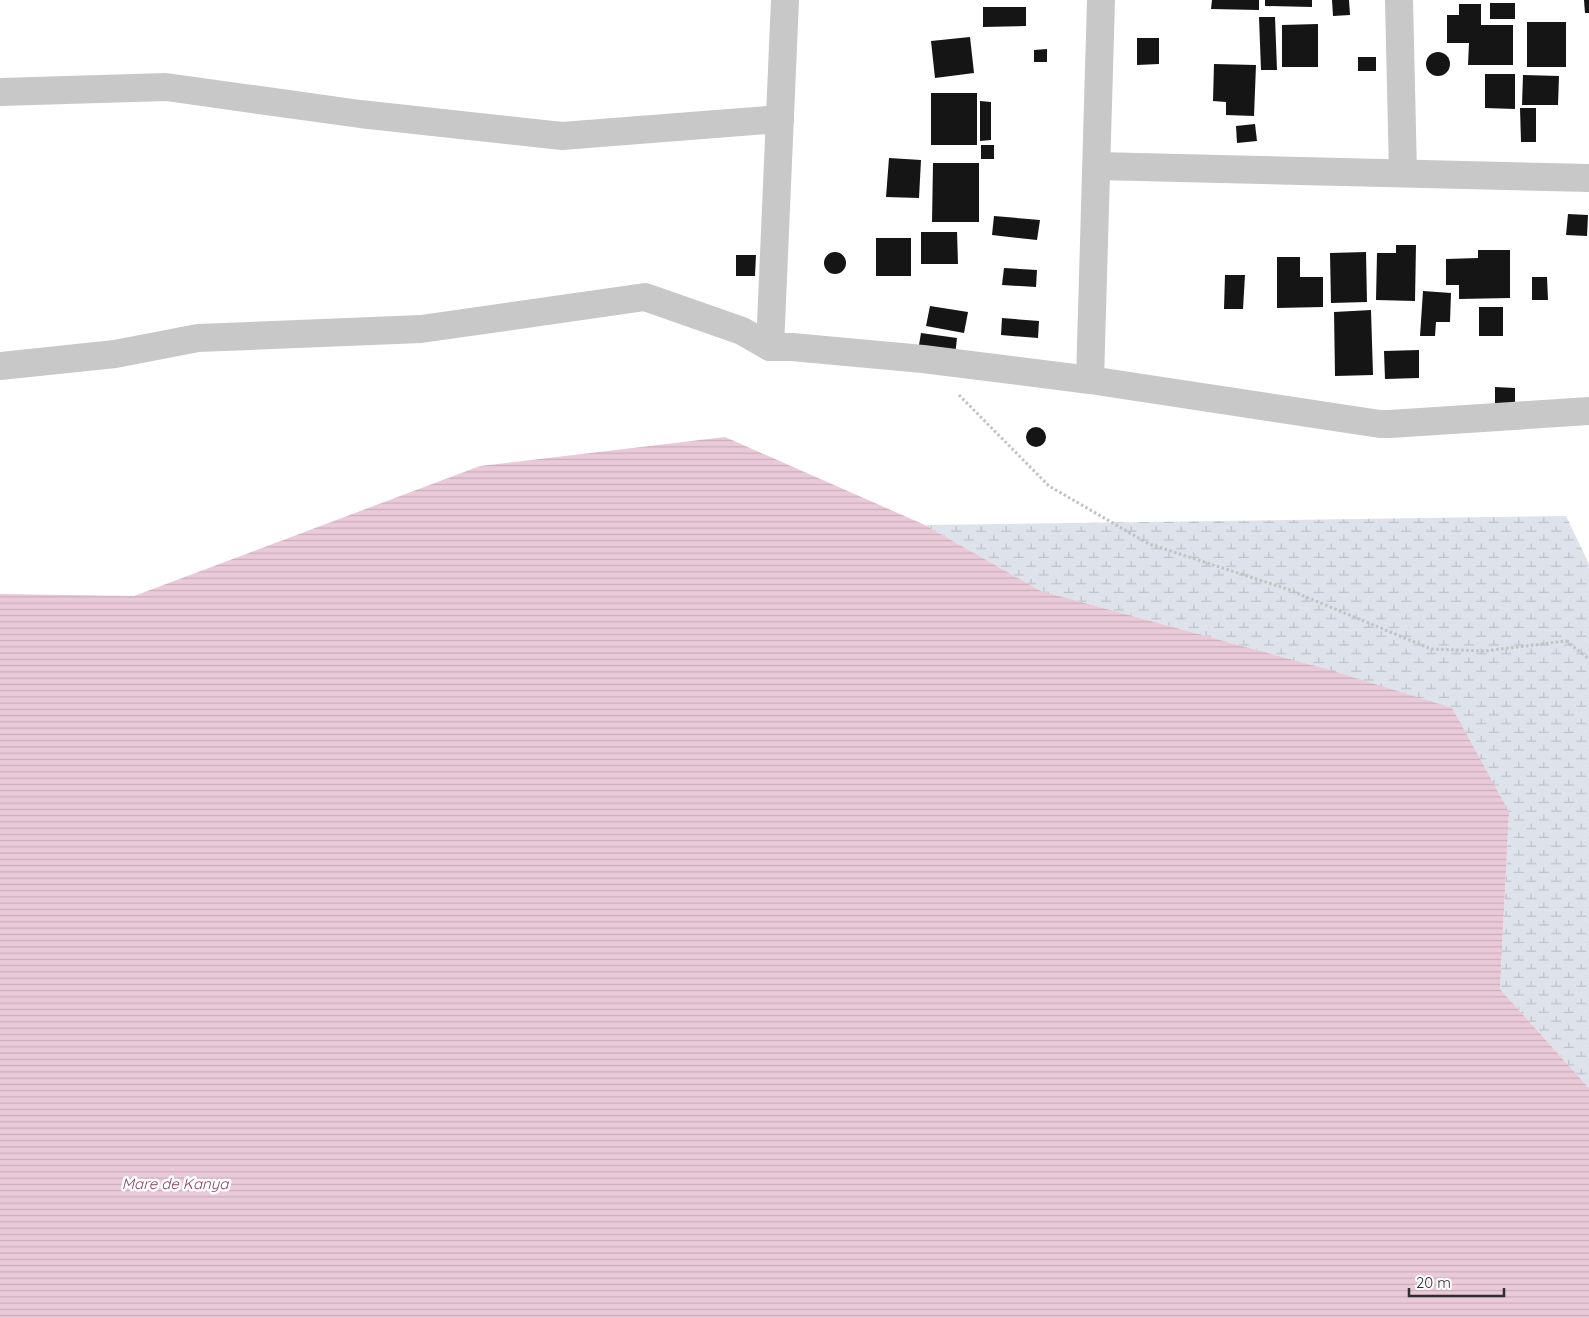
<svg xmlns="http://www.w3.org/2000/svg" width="1589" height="1318" font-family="Quicksand,sans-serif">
	<defs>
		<pattern id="wetland-marsh" width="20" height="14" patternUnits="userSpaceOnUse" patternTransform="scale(1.25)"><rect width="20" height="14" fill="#dde2eb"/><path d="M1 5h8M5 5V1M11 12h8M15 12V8" fill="none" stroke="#bec2ca"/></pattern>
		<pattern id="water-rules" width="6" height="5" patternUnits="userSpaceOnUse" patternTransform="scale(1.25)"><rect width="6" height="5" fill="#eacad8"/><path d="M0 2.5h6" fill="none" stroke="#c9aeba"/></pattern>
	</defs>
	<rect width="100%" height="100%" fill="#fff"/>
	<path fill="url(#wetland-marsh)" d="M1566,516L1589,564V1088L1500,989L1509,812L1323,668L1041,591L925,525Z"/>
	<path fill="url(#water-rules)" d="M725,437L925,525L1041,591L1323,668L1452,708L1509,812L1500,989L1589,1088V1318H0V594L134,596L480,466Z"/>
	<g fill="#151515">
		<path d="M1212,0H1259V10L1211,9Z"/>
		<path d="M1265,0H1312V7L1265,6Z"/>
		<path d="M1332,0H1349L1350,15L1333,16Z"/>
		<path d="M1584,0H1589V13H1585Z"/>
		<rect x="1490" y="3" width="25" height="16"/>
		<path d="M1459,4H1481V25H1513V65H1468L1469,43H1447V15H1459Z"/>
		<path d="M983,7H1026V26L983,27Z"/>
		<path d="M1259,17H1275L1277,70H1261Z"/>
		<rect x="1527" y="22" width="39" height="45"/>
		<path d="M1318,24V67H1282V25Z"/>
		<path d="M970,37L974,73L935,78L931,41Z"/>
		<path d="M1137,38H1159V64L1137,65Z"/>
		<path d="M1047,49V62H1034V50Z"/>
		<circle cx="1438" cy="64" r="12"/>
		<rect x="1358" y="57" width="18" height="14"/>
		<path d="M1214,64L1256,65L1254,116L1226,115V102L1213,101Z"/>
		<path d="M1485,74H1515V109L1485,108Z"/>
		<path d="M1523,75L1559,76L1558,105H1522Z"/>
		<rect x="931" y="93" width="46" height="52"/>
		<path d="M980,101L991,102V140L980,141Z"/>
		<path d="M1520,108H1536V142H1521Z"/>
		<path d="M1255,124L1257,141L1237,143L1236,126Z"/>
		<rect x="981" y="145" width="13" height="14"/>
		<path d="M889,158L921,160L919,198L886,197Z"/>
		<path d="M933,163H979V222H932Z"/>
		<path d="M1568,214L1588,215L1587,236L1566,235Z"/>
		<path d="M994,216L1040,220L1037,240L992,235Z"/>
		<path d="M921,232H957L958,264H921Z"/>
		<rect x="876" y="238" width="35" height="38"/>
		<path d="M1396,245H1416L1415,301L1376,300L1377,253H1396Z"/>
		<path d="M1478,250H1510V298L1459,299V285H1446V259L1478,258Z"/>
		<path d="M1366,252L1367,302L1331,303L1330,253Z"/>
		<circle cx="835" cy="263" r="11"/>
		<path d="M736,255H756L755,276H736Z"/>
		<path d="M1277,257H1300V277H1323V307L1277,308Z"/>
		<path d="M1004,268L1037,270L1036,287L1002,285Z"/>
		<path d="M1225,275H1245L1243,309H1224Z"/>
		<path d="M1532,277H1547L1548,300H1532Z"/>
		<path d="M1423,291L1451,293L1450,322H1436L1435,336H1420Z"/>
		<path d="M930,306L968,312L964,333L926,326Z"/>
		<rect x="1479" y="307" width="24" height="29"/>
		<path d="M1371,310L1373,375L1335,376L1334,312Z"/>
		<path d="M1002,318L1039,321L1038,338L1001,335Z"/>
		<path d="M921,333L957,338L955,356L918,351Z"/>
		<path d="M1419,350V378L1385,379L1384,351Z"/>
		<path d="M1495,387L1515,388V404H1495Z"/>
		<circle cx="1036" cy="437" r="10"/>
	</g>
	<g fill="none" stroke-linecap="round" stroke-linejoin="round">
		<path stroke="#c2c2c2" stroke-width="3" stroke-dasharray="2.5 2.5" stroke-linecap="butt" d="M959,395L1049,486L1149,544L1287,589L1431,649L1485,651L1566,641L1589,659"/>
		<g stroke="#c8c8c8" stroke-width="28">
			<path d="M1399,0L1403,173"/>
			<path d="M0,92L166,87L360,114L562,136L780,119"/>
			<path d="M1097,166L1589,178"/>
			<path d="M770,347L785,0"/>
			<path d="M0,366L115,354L198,338L421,329L645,297L742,331L770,347H792L923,359L1090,380L1380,424H1390L1589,411"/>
			<path d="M1090,380L1101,0"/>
		</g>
	</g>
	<g text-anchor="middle" stroke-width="5" stroke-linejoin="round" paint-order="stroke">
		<g font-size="15" font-style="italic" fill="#8d4062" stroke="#fff">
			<text x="175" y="1189">Mare de Kanya</text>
		</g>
	</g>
	<path d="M1409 1288v8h95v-8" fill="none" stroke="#2e2e2e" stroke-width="2.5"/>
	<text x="1416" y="1288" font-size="15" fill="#2e2e2e" stroke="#ffffff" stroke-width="4" paint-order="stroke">20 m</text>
</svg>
